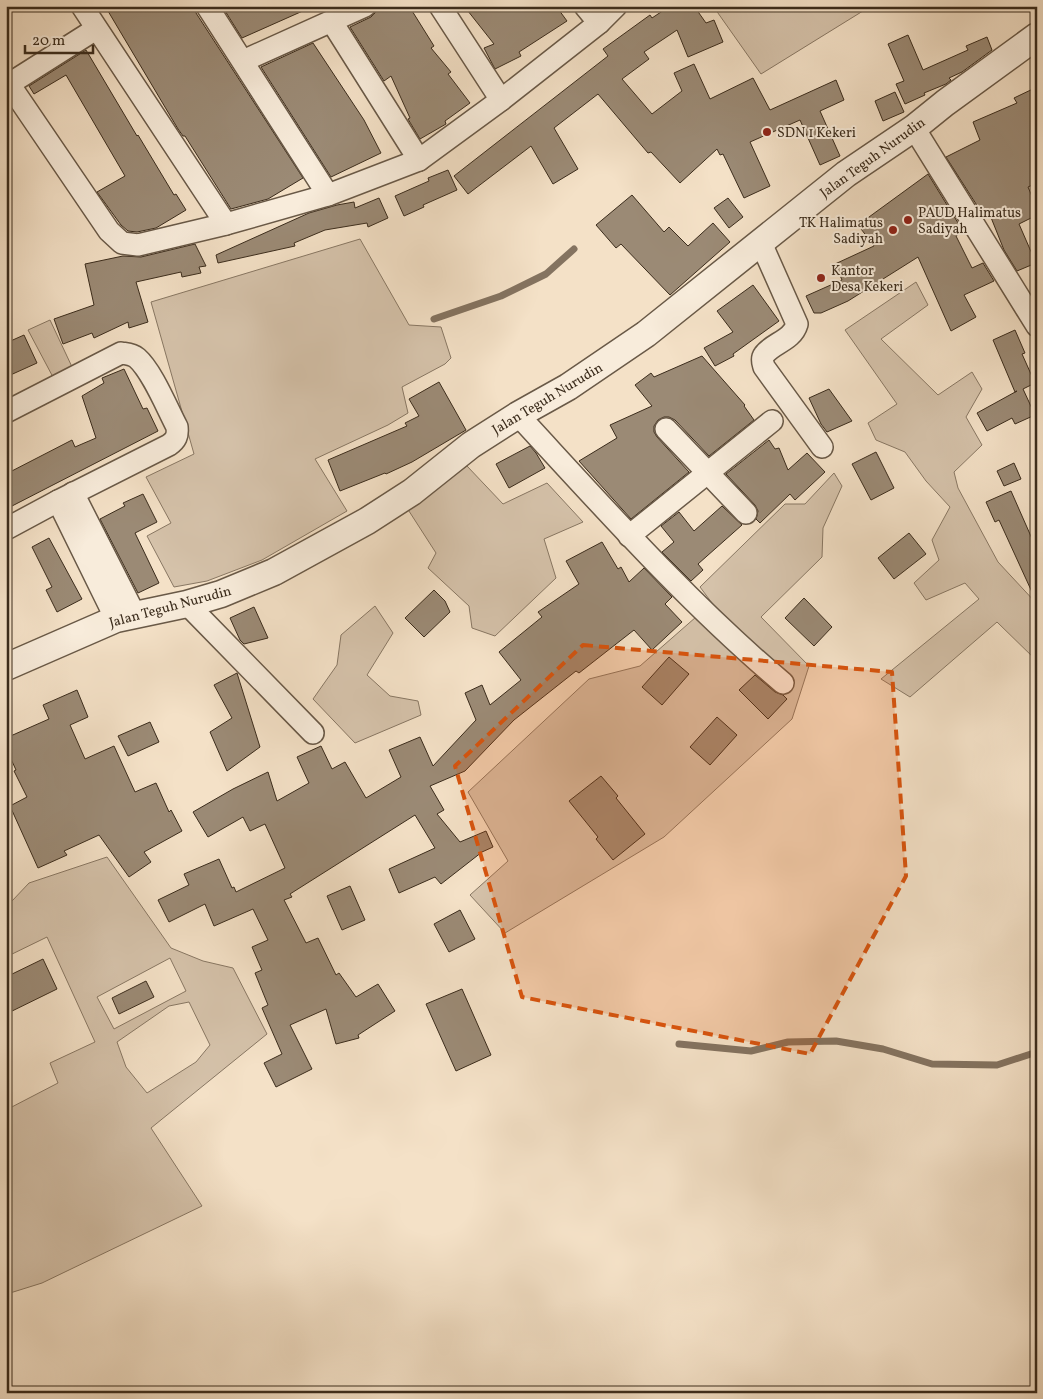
<svg xmlns="http://www.w3.org/2000/svg" width="1043" height="1399" font-family="Vollkorn,serif">
	<rect width="100%" height="100%" fill="#f4e1c7"/>
	<filter id="stains"><feTurbulence type="fractalNoise" baseFrequency=".004" numOctaves="4"/><feColorMatrix values="0 0 0 0 .2 0 0 0 0 .09 0 0 0 0 .02 0 0 0 .5 -.17"/></filter>
	<radialGradient id="worn" r=".72"><stop offset=".6" stop-color="#630" stop-opacity="0"/><stop offset="1" stop-color="#630" stop-opacity=".3"/></radialGradient>
	<g fill="#d5c2aa" stroke="#887763" fill-rule="evenodd">
		<path d="M713,6H871L761,74Z"/>
		<path d="M360,239L409,325L441,327L451,358L445,364L402,387L408,413L388,425L315,459L347,511L262,560L207,581L174,587L147,536L171,523L146,477L194,454L151,302Z"/>
		<path d="M916,282L928,305L881,339L938,395L972,372L982,389L966,417L982,445L954,472L958,488L998,562L1037,604V661L997,622L910,697L881,679L979,599L965,583L926,600L914,583L939,560L932,540L950,507L926,481L905,452L876,440L868,423L897,404L845,330Z"/>
		<path d="M50,320L73,369L54,379L28,330Z"/>
		<path d="M467,466L503,504L547,483L583,522L544,539L556,578L495,636L472,628L469,606L428,568L436,553L407,508Z"/>
		<path d="M834,473L842,486L823,528L822,557L761,617L809,666L792,719L664,837L505,933L470,895L508,861L468,792L589,679L640,666L712,603L700,587L785,504H805Z"/>
		<path d="M375,606L393,633L367,675L390,696L418,701L421,715L355,743L313,699L337,665L341,635Z"/>
		<path d="M107,857L171,948L203,961L233,968L267,1034L151,1128L202,1206L42,1283L10,1293L6,1286V1110L58,1083L50,1063L95,1042L47,937L6,957V905L12,901L29,883ZM170,958L186,991L114,1029L97,997ZM189,1002L210,1045L196,1062L147,1093L126,1067L117,1042L169,1006Z"/>
	</g>
	<g fill="none" stroke-linecap="round" stroke-linejoin="round">
		<g stroke="#847360" stroke-width="7">
			<path d="M434,319L501,296L546,274L574,249"/>
			<path d="M679,1044L751,1051L788,1042L836,1041L883,1049L932,1064L997,1065L1037,1052"/>
		</g>
	</g>
	<g fill="#9b8a75" stroke="#3b2c1c">
		<path d="M105,6H195L196,13L303,178L268,199L231,209L185,136H183L178,129Z"/>
		<path d="M222,6H314L242,38Z"/>
		<path d="M377,6H409L434,46L431,48L451,72L448,74L470,103L445,121L446,124L420,139L408,119L410,118L391,76L384,81L350,27L371,17L375,13Z"/>
		<path d="M464,6H556L567,21L519,52L521,56L495,69L484,48L494,44Z"/>
		<path d="M670,6H694L706,23L714,20L723,42L688,57L677,30L644,52L649,59L622,79L652,114L682,91L674,73L694,64L710,99L753,78L770,110L836,80L844,100L820,111L840,156L820,165L800,120L750,142L770,186L744,198L723,154L720,155L717,149L680,183L651,152L648,153L598,94L554,128L578,169L553,184L531,146L468,194L454,176L608,56L603,49L650,15L652,18Z"/>
		<path d="M908,35L923,70L968,50L966,46L987,37L992,50L962,72L949,78L951,80L946,84L924,93L925,95L905,104L896,84L904,81L888,44Z"/>
		<path d="M313,43L364,120L381,153L331,177L261,67Z"/>
		<path d="M86,50L137,136L138,135L174,195L176,194L186,210L156,228L137,232L128,231L121,225L97,192L125,176L66,75L34,94L29,86Z"/>
		<path d="M1037,87V183L1028,187L1037,208V215L1019,224L1036,263L1017,271L1004,250L990,215L985,218L946,157L980,140L973,122L1017,103L1014,98Z"/>
		<path d="M895,92L904,112L883,121L875,101Z"/>
		<path d="M448,170L457,190L423,205L424,207L404,216L395,196L429,181L428,178Z"/>
		<path d="M928,174L963,231L956,236L972,268L983,263L994,281L964,295L976,317L951,331L918,257L848,301L821,313H814L806,296L842,280L835,264L874,246L858,225Z"/>
		<path d="M632,195L664,232L669,227L688,246L713,223L730,242L670,295L621,244L616,248L596,225Z"/>
		<path d="M379,198L388,218L368,227L367,223L325,230L294,243L295,246L218,263L216,255L309,213L337,205L354,202L355,208Z"/>
		<path d="M728,198L743,217L729,228L714,208Z"/>
		<path d="M195,244L206,266L199,267L201,273L182,277L181,272L136,282L148,322L129,328L128,322L94,338L92,333L63,344L54,319L94,305L85,264L123,256L141,257Z"/>
		<path d="M753,285L779,321L733,354L734,356L715,366L704,348L733,332L717,311Z"/>
		<path d="M1015,330L1025,353L1022,354L1035,383L1023,389L1035,415L1015,424L1012,418L987,431L977,413L1017,391L1015,392L993,340Z"/>
		<path d="M24,335L37,363L6,377V343Z"/>
		<path d="M702,356L745,405L744,406L754,420L709,456L675,420L669,417H664L658,420L654,426V432L657,437L689,472L631,519L579,461L617,438L610,425L652,406L635,385L651,373L654,377Z"/>
		<path d="M124,369L143,409L147,408L158,431L12,506L6,495V474L72,440L75,447L96,438L82,396L104,383L102,378Z"/>
		<path d="M439,382L466,430L412,462L386,474L385,473L340,491L328,460L407,426L405,423L419,416L409,399Z"/>
		<path d="M829,389L852,421L827,432L821,424L809,398Z"/>
		<path d="M769,440L775,449L779,448L788,470L807,453L825,472L795,500L790,494L760,523L756,519L758,511L755,505L726,474Z"/>
		<path d="M530,446L536,453L545,468L509,488L496,464Z"/>
		<path d="M876,452L894,488L871,500L852,464Z"/>
		<path d="M1014,463L1021,479L1004,486L997,471Z"/>
		<path d="M1011,491L1037,550V603L999,520L995,522L986,502Z"/>
		<path d="M143,494L157,522L135,533L159,583L138,593L100,519L125,506L123,503Z"/>
		<path d="M722,506L742,525L698,564L703,570L691,581L662,552L674,542L661,526L679,512L694,531Z"/>
		<path d="M909,533L926,554L894,579L878,558Z"/>
		<path d="M49,538L82,599L57,612L46,590L52,587L32,547Z"/>
		<path d="M602,542L618,569L621,567L629,582L644,568L672,597L665,604L682,622L652,650L634,630L579,673L576,671L514,720L465,771L430,786L444,810L437,814L460,842L486,831L493,847L482,852L441,884L435,877L399,893L389,869L435,848L415,815L290,894L292,897L284,900L306,943L318,938L336,975L339,973L356,997L378,984L395,1011L358,1035L359,1038L336,1044L326,1009L290,1025L312,1069L276,1087L264,1063L282,1054L262,1008L268,1005L255,973L262,970L252,947L268,940L253,909L214,926L205,904L169,922L158,900L189,885L184,874L219,859L232,888L234,887L236,892L285,868L265,824L250,831L243,817L208,837L193,812L233,789L268,772L277,801L309,783L297,757L321,746L332,769L345,762L366,798L401,777L389,750L420,737L433,766L476,720L465,693L482,685L490,705L521,680L499,652L542,617L538,612L579,584L566,561Z"/>
		<path d="M434,590L445,601L450,612L424,637L405,618Z"/>
		<path d="M804,598L832,627L814,646L785,618Z"/>
		<path d="M254,607L268,638L244,644L240,640L230,618Z"/>
		<path d="M669,657L689,674L662,705L642,687Z"/>
		<path d="M237,673L260,747L227,771L210,732L232,718L214,685Z"/>
		<path d="M755,675L775,692L783,695L787,699L768,719L739,690Z"/>
		<path d="M77,690L88,717L70,725L85,759L114,746L135,792L156,783L169,812L171,810L182,831L144,852L151,862L129,877L99,835L64,851L67,855L38,868L10,806L27,797L14,771L16,770L6,748V738L49,719L43,705Z"/>
		<path d="M717,717L737,735L710,765L690,747Z"/>
		<path d="M150,722L159,742L128,756L118,736Z"/>
		<path d="M601,776L618,796L616,798L645,834L613,860L596,839L598,837L569,801Z"/>
		<path d="M350,886L365,920L342,930L327,896Z"/>
		<path d="M460,910L475,939L449,952L434,924Z"/>
		<path d="M43,959L57,989L6,1014V977Z"/>
		<path d="M146,981L154,997L119,1014L112,998Z"/>
		<path d="M462,989L491,1055L456,1071L426,1004Z"/>
	</g>
	<g fill="none" stroke-linecap="round" stroke-linejoin="round">
		<defs>
			<g id="minor">
				<path d="M82,6L226,224"/>
				<path d="M207,6L328,195"/>
				<path d="M440,6L501,100"/>
				<path d="M585,6L599,23"/>
				<path d="M332,22L419,160"/>
				<path d="M243,61L365,6"/>
				<path d="M9,84L109,231L122,243L138,245L226,224L328,195L419,160L501,100L599,23L616,6"/>
				<path d="M6,86L96,29"/>
				<path d="M914,128L1037,326"/>
				<path d="M761,243L797,324C792,341 772,343 764,355C761,359 763,363 764,367L822,447"/>
				<path d="M6,412L121,353C127,354 132,354 137,358C152,371 167,408 177,427C178,436 176,440 169,445L58,501L6,529"/>
				<path d="M518,415C603,507 687,602 783,683"/>
				<path d="M666,429L746,513"/>
				<path d="M73,493L135,615"/>
				<path d="M58,501L116,619"/>
				<path d="M629,536L772,421"/>
				<path d="M187,604L313,733"/>
			</g>
			<path id="tertiary" d="M6,667L116,619L187,604L221,594L274,572L367,521L412,492L471,445L518,415L568,387L646,334L846,174L914,128L945,103L1037,36"/>
		</defs>
		<use href="#minor" stroke="#695947" stroke-width="24"/>
		<use href="#tertiary" stroke="#695947" stroke-width="29"/>
		<use href="#minor" stroke="#f8ecdb" stroke-width="21"/>
		<use href="#tertiary" stroke="#f8ecdb" stroke-width="26"/>
	</g>
	<path fill="#d7540e" fill-opacity="0.2" stroke="#d7540e" stroke-width="4" stroke-dasharray="10 6" stroke-linejoin="round" d="M583,645L892,672L906,876L810,1054L522,997L455,766Z"/>
	<g fill="#8f2418" stroke="#f8ecdb" stroke-width="2">
		<circle cx="767" cy="132" r="5"/>
		<circle cx="908" cy="220" r="5"/>
		<circle cx="893" cy="230" r="5"/>
		<circle cx="821" cy="278" r="5"/>
	</g>
	<g text-anchor="middle" stroke-width="4" stroke-linejoin="round" paint-order="stroke">
		<g font-size="14" fill="#3b2c1c" stroke="#f8ecdb" text-anchor="start">
			<text x="777" y="137">SDN 1 Kekeri</text>
			<text x="918" y="217">PAUD Halimatus<tspan x="918" dy="16">Sadiyah</tspan></text>
			<text x="883" y="227" text-anchor="end">TK Halimatus<tspan x="883" dy="16">Sadiyah</tspan></text>
			<text x="831" y="275">Kantor<tspan x="831" dy="16">Desa Kekeri</tspan></text>
		</g>
		<g font-size="14" fill="#3b2c1c" stroke="#f8ecdb">
			<text transform="translate(872 157) rotate(-36)" y="5">Jalan Teguh Nurudin</text>
			<text transform="translate(547 398) rotate(-31)" y="5">Jalan Teguh Nurudin</text>
			<text transform="translate(170 606) rotate(-15)" y="5">Jalan Teguh Nurudin</text>
		</g>
	</g>
	<rect width="1043" height="1399" fill="none" stroke="#f4e1c7" stroke-width="25"/>
	<rect x="8" y="8" width="1028" height="1384" fill="none" stroke="#3b2c1c" stroke-width="2.5"/>
	<rect x="12" y="12" width="1018" height="1374" fill="none" stroke="#3b2c1c"/>
	<path d="M25 45v8h68v-8" fill="none" stroke="#3b2c1c" stroke-width="2.5"/>
	<text x="32" y="45" font-size="15" fill="#3b2c1c" stroke="#f8ecdb" stroke-width="4" paint-order="stroke">20 m</text>
	<rect width="100%" height="100%" filter="url(#stains)"/>
	<rect width="100%" height="100%" fill="url(#worn)"/>
</svg>
